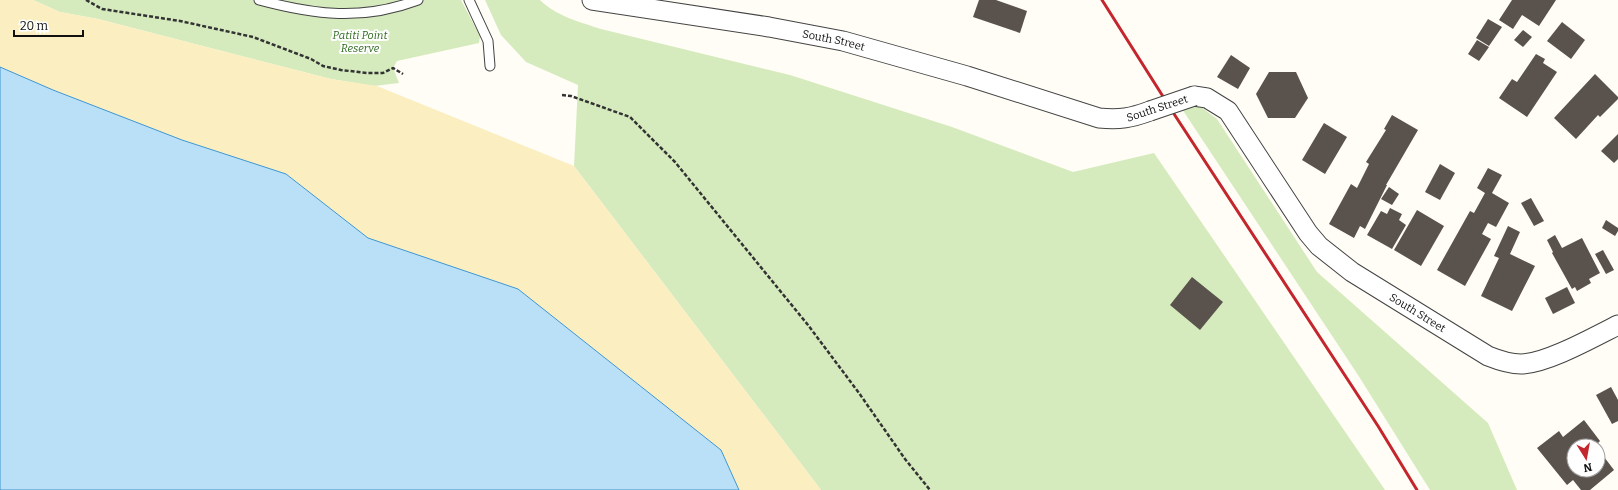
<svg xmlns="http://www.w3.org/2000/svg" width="1618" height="490" font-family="Bitter,serif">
	<rect width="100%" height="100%" fill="#fffdf5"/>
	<g fill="#d5ebbd">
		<path d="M33,0H461L480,36L479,43L397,61L393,68L399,83L374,86L331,79L98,19L60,12Z"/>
		<path d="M485,0H540C556,16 580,22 601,29L790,75L952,127L1073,172L1154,153L1385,490H821L574,166L578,85L526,62L501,35Z"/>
		<path d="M1197,104L1217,119L1317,272L1488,423L1517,490H1430L1358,375L1182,109Z"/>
	</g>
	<path fill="#fbeec1" d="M0,0H33L60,12L98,19L331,79L377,86L574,166L821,490H739L721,450L518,289L368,238L286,174L182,140L53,90L0,67Z"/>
	<path fill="#b9e0f7" stroke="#3f96cf" d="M0,67L53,90L182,140L286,174L368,238L518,289L721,450L739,490H0Z"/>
	<g fill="#5a524d">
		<path d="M979,0H996L1027,11L1020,33L973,17Z"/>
		<path d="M1512,0H1556L1539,26L1522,15L1513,29L1499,20Z"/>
		<path d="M1488,19L1502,27L1489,46L1476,38Z"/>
		<path d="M1562,22L1585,40L1571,59L1547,41Z"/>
		<path d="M1523,30L1532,37L1523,47L1514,40Z"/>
		<path d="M1477,40L1489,47L1479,61L1468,54Z"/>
		<path d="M1536,54L1545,59L1543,63L1557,72L1527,117L1499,98L1512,79L1517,82Z"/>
		<path d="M1231,55L1250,68L1238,89L1217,77Z"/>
		<path d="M1269,72H1296L1308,98L1295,118H1268L1256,94Z"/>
		<path d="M1595,74L1618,97V99L1600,117L1598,115L1576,139L1554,118Z"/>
		<path d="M1392,115L1418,130L1386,185H1387L1365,229L1360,226L1354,238L1329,224L1351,184L1357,188L1369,164L1366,162L1386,130L1384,129Z"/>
		<path d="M1324,123L1347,137L1325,174L1302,160Z"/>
		<path d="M1618,134V159L1614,163L1601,151Z"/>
		<path d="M1440,164L1455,173L1440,200L1425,192Z"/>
		<path d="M1488,168L1502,175L1492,193L1509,203L1496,227L1488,223L1482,234L1491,239L1465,286L1437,270L1470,211L1474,213L1485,193L1477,188Z"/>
		<path d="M1389,187L1399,194L1392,205L1381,199Z"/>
		<path d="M1531,198L1544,221L1534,226L1521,203Z"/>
		<path d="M1390,208L1402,214L1399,220L1406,225L1392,249L1367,235L1381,211L1387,214Z"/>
		<path d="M1417,210L1444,226L1421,266L1394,250Z"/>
		<path d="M1606,220L1618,228V231L1615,236L1602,228Z"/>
		<path d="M1508,226L1520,232L1510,254L1535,266L1512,311L1481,296L1499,258L1494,256Z"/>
		<path d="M1555,235L1562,248L1582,238L1600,273L1589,279L1591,283L1577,291L1575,287L1572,289L1552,253L1553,252L1547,240Z"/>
		<path d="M1603,250L1614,270L1606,274L1595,254Z"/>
		<path d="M1192,277L1223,302L1200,330L1170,305Z"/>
		<path d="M1567,287L1575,303L1553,314L1545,298Z"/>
		<path d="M1611,387L1618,400V421L1612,424L1596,395Z"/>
		<path d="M1584,420L1600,441L1595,446H1574V470H1598V449L1614,470L1590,490H1581L1573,480L1567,485L1537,448L1559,431L1563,437Z"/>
	</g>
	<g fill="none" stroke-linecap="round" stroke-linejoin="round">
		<defs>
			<g id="lane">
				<path d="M259,0C315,15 362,21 418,0"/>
				<path d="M469,0L488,41L490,66"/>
			</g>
			<g id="street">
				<path id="s1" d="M592,0L769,27L843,41L967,76L1099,118C1120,120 1131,118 1150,111"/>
				<path id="s2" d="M1194,96L1207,98L1228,111L1308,233L1319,246L1352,272L1488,356C1498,360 1510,364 1521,364C1546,364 1594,337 1618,325"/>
			</g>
		</defs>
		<use href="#lane" stroke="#444" stroke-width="11"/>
		<use href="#street" stroke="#444" stroke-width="21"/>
		<g stroke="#333" stroke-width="2.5" stroke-dasharray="4 2" stroke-linecap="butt">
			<path d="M86,0L102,9L180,21L253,37L311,59L323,66L341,70L367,73H383L393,68L403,74"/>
			<path d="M562,95L571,96L630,117L675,162L808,325L859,393L905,459L930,490"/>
		</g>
		<use href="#lane" stroke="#fff" stroke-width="9"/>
		<use href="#street" stroke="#fff" stroke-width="19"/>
		<path stroke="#c4262e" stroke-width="3" d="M1102,0L1176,117L1378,426L1417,490"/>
		<defs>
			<path id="street-bridge" d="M1150,111L1194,96"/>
		</defs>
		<use href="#street-bridge" stroke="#444" stroke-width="21" stroke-linecap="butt"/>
		<use href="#street-bridge" stroke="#fff" stroke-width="19"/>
	</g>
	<g text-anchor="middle" stroke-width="4" stroke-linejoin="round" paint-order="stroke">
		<g font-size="11" font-style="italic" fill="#2f6b1f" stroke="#fff">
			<text x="360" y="39">Patiti Point<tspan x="360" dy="13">Reserve</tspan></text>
		</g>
		<g font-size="11" fill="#111" stroke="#fff">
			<text dy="4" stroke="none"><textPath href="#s1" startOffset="245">South Street</textPath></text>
			<text transform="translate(1157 108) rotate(-18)" y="4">South Street</text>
			<text dy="4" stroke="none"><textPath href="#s2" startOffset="320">South Street</textPath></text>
		</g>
	</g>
	<g transform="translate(1586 458) rotate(169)"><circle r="19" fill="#ffffff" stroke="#a0a0a0"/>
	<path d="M0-3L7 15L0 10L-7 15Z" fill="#c4262e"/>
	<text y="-6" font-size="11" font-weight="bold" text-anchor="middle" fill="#111111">N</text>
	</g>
	<path d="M14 30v6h69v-6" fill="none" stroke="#111111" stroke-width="2"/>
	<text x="20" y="30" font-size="12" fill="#111111" stroke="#ffffff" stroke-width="3" paint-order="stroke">20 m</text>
</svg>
